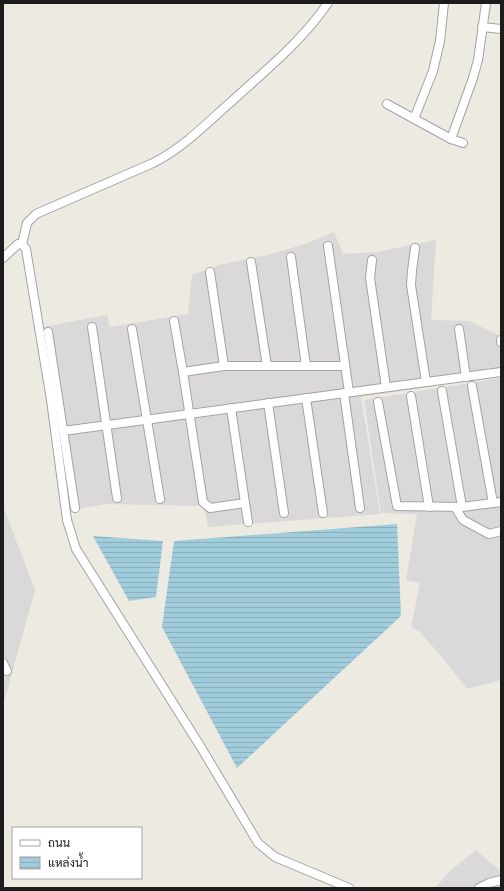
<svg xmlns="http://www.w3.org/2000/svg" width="504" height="891" font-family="'PT Sans',Sarabun,sans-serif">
	<defs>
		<pattern id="water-rules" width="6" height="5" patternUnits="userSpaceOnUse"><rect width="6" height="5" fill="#a0ccdc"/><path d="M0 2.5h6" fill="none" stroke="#89afbc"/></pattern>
	</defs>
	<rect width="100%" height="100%" fill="#edeae1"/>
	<g fill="#dad8d8">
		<path d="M334,232L343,254L377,252L436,240L431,320L469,321L501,336V376L361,397L380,514L208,527L204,506L107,504L70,510L42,327L107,315L110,327L188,314L192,275L219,265L268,255L308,243Z"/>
		<path d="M501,378V680L467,689L442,657L420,632L411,627L420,583L406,580L417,514L381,513L364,400Z"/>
		<path d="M3,506L35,590L3,706Z"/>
		<path d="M476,850L501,872V888H435L450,871Z"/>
	</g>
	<g fill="url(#water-rules)">
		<path d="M397,524L401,616L237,768L162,627L174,541Z"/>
		<path d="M93,536L163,541L156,597L129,601Z"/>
	</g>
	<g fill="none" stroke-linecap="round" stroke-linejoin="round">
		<defs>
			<g id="minor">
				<path d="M482,27L501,29"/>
				<path d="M387,104L451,139L473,78L478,60L486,3"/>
				<path d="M414,119L433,71L440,41L444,3"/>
				<path d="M451,139L463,143"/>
				<path d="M22,244L27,223L36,214L153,163C183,148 207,123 232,101C266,70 302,41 328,3"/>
				<path d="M328,246L349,392"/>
				<path d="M415,248L412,271L411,285L426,382"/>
				<path d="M291,257L306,366"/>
				<path d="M3,258L18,244H22L26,249L51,400L67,520L76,549L202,749L258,843L275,857L349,888"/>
				<path d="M372,260L370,278L386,387"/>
				<path d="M251,262L267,366"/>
				<path d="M210,272L224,366"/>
				<path d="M174,321L183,372L203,502L210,508L245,503L231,408"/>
				<path d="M92,327L117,498"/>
				<path d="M132,329L160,499"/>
				<path d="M459,329L466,377"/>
				<path d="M48,332L75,508"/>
				<path d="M501,340V342"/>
				<path d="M183,372L224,366H345"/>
				<path d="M472,386L493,503"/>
				<path d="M442,391L462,507"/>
				<path d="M344,393L360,508"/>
				<path d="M411,396L429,507"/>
				<path d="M306,398L323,513"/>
				<path d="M378,402L397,506L462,507L501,502"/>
				<path d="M268,403L284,513"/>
				<path d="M63,431L501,372"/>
				<path d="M245,503L248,522"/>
				<path d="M455,507L463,520L489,534L501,531"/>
				<path d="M3,663L7,671"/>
				<path d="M479,888L489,883L501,880"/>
			</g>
		</defs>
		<use href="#minor" stroke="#a3a3a3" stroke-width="10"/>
		<use href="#minor" stroke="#fff" stroke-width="8"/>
	</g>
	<rect width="504" height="891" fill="none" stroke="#1c1c1c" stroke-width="8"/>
	<rect x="12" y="827" width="130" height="52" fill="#ffffff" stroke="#a4a4a4"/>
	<rect x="20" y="840" width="20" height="6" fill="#ffffff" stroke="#a4a4a4"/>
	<text x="48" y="847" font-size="12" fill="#1c1c1c">ถนน</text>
	<rect x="20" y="857" width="20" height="12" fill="url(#water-rules)" stroke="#a4a4a4"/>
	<text x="48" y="867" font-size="12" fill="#1c1c1c">แหล่งน้ำ</text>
</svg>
